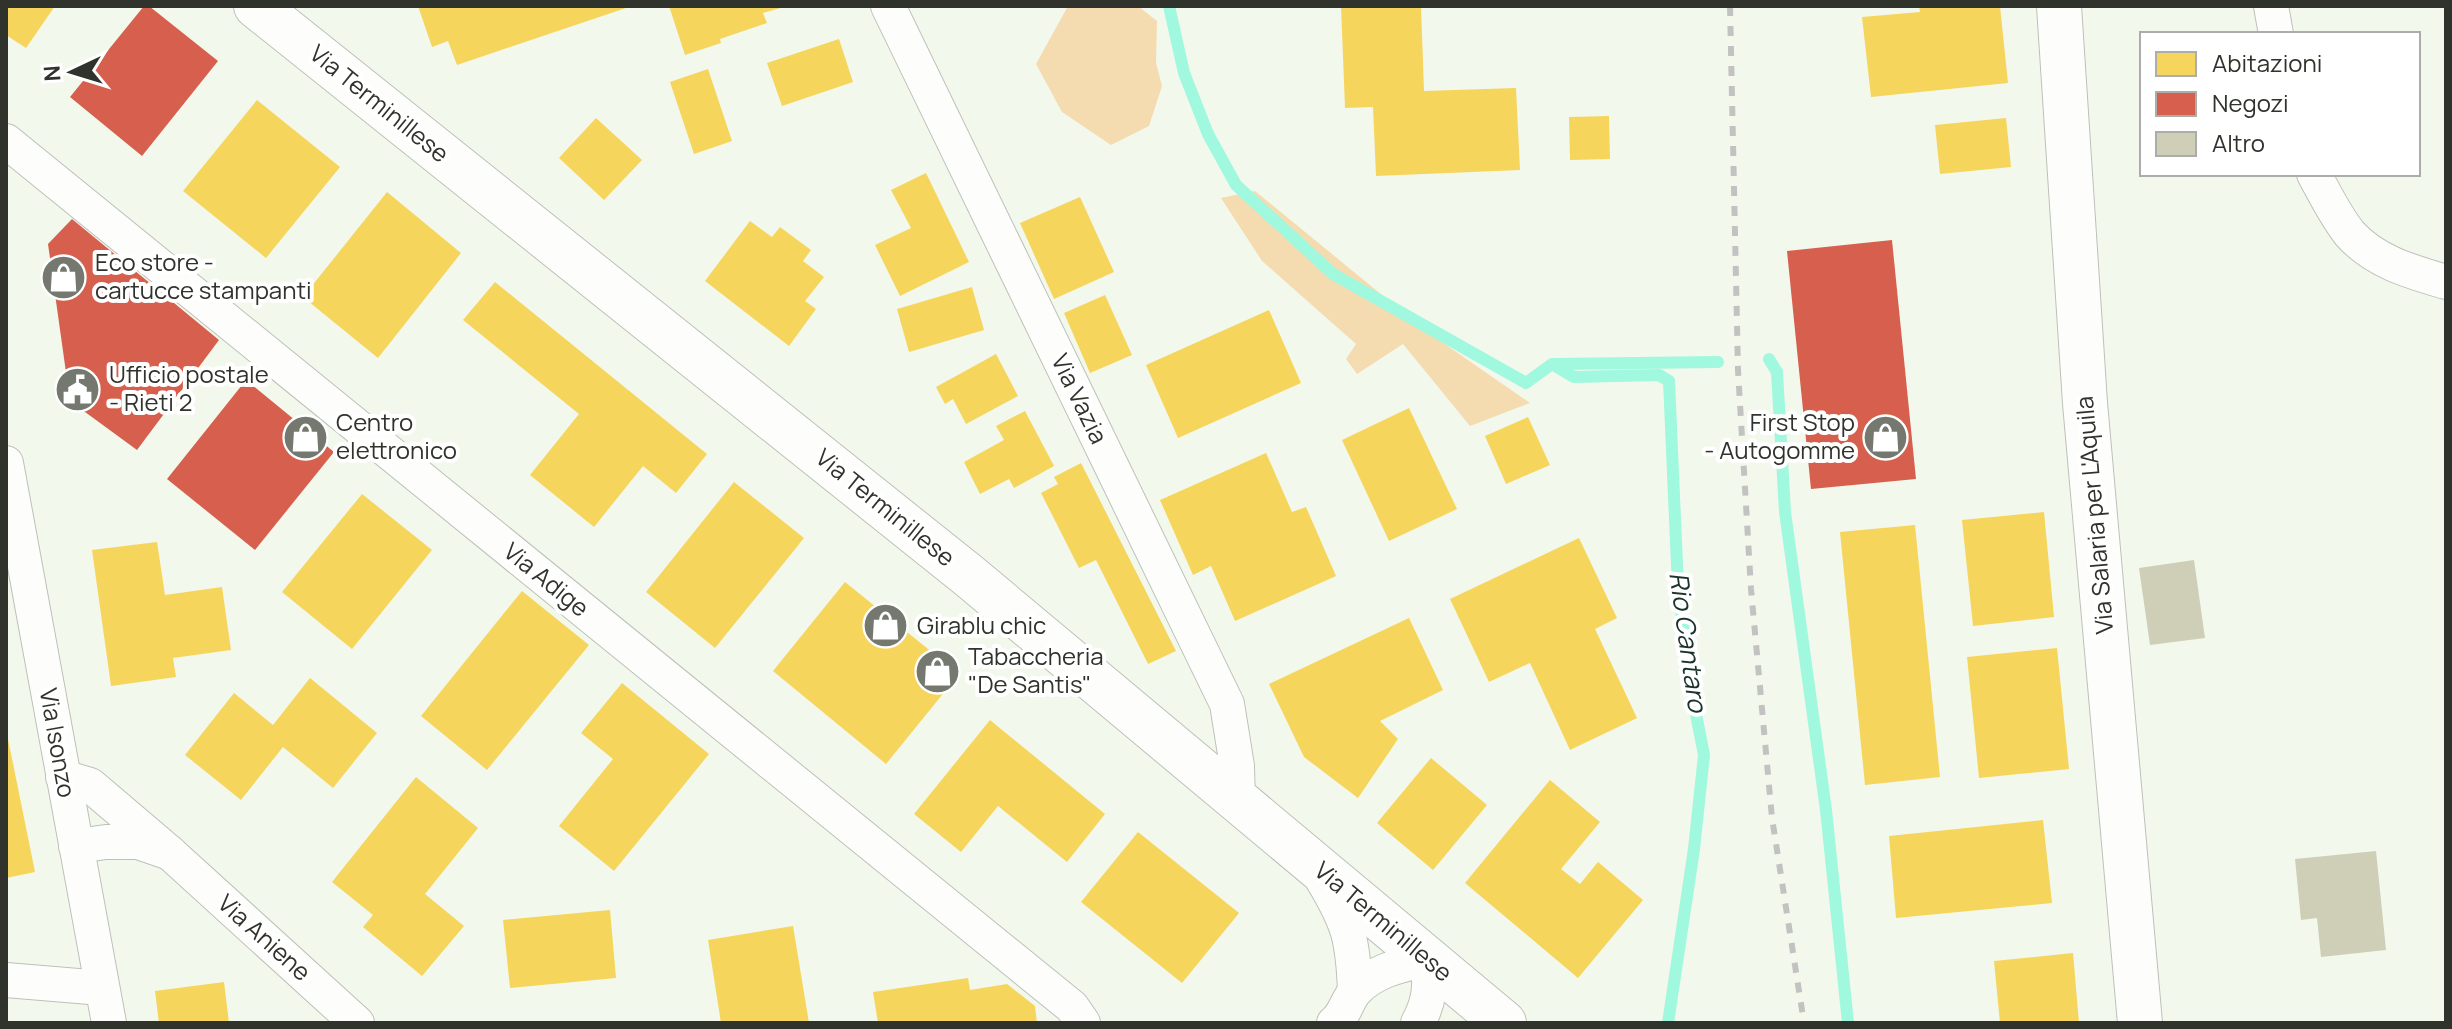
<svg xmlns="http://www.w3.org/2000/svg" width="2452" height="1029" font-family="Manrope,sans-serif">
	<rect width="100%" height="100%" fill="#f3f8ed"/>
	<g fill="#f4dcb0">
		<path d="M1068,6H1138L1157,21L1156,63L1162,86L1149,126L1111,145L1062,112L1036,64Z"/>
		<path d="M1255,191L1426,331L1530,403L1470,426L1403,344L1357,374L1346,359L1356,344L1262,261L1221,198Z"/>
	</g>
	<g fill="#f6d55c">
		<path d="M6,6H55L26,48L6,35Z"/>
		<path d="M418,6H626V8L457,65L448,41L432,47Z"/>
		<path d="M669,6H783L784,7L763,13L767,23L720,39L721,43L685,55Z"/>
		<path d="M1341,6H1421L1424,91L1516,88L1520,170L1376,176L1373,107L1345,108Z"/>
		<path d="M1919,6H2000L2008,83L1871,97L1862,17L1920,12Z"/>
		<path d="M839,39L853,82L782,106L767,63Z"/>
		<path d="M708,69L732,141L694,154L670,82Z"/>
		<path d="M257,100L340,167L266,258L183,191Z"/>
		<path d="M1609,116L1610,159L1570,160L1569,117Z"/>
		<path d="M596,118L642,160L604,200L559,158Z"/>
		<path d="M2006,118L2011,167L1940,174L1935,125Z"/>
		<path d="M926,173L969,262L900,296L875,245L911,228L891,190Z"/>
		<path d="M387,192L461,253L378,358L303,297Z"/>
		<path d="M1080,197L1114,272L1054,299L1020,223Z"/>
		<path d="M750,221L772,237L780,227L811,250L803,261L824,277L805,301L816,309L789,346L705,281Z"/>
		<path d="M495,282L707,454L676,493L643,466L594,527L530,475L579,414L463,320Z"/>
		<path d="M972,287L984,330L909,352L897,309Z"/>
		<path d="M1105,295L1132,355L1090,373L1064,313Z"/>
		<path d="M1269,310L1301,383L1178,438L1146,365Z"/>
		<path d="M996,354L1018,396L966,424L953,399L945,404L936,387Z"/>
		<path d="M1409,408L1457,509L1389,541L1342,440Z"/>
		<path d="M1025,411L1054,466L1014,488L1009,479L980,494L964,462L1004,440L996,426Z"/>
		<path d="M1528,417L1550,465L1506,484L1485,436Z"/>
		<path d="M1266,453L1292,512L1306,507L1336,576L1235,621L1211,566L1193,575L1160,500Z"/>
		<path d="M1081,463L1176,651L1148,664L1096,560L1079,568L1041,493L1058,484L1054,477Z"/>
		<path d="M734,482L804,538L715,648L646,592Z"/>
		<path d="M362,494L432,550L352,649L282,592Z"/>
		<path d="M2044,512L2054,617L1973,626L1962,520Z"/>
		<path d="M1915,525L1940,777L1865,785L1840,532Z"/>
		<path d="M1579,538L1617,618L1595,629L1637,718L1570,750L1530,663L1489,682L1450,599Z"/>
		<path d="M157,542L165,595L222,587L231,650L173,658L176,677L111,686L92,550Z"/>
		<path d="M845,582L959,674L886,764L773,671Z"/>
		<path d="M522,591L589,645L487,770L421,716Z"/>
		<path d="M1409,618L1443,690L1380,721L1398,739L1358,798L1304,757L1269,684Z"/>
		<path d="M2057,648L2069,769L1979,778L1967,657Z"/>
		<path d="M310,678L377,733L333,788L283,747L241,800L185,755L234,693L273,725Z"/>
		<path d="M622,683L709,754L614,871L559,826L613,759L581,733Z"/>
		<path d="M990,720L1105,814L1067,862L998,806L961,852L914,814Z"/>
		<path d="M6,729L35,872L6,878Z"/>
		<path d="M1431,758L1487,805L1433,870L1377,823Z"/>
		<path d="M416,777L478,828L425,894L464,926L422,976L363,927L373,915L332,882Z"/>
		<path d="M1550,780L1600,822L1561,869L1580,884L1598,862L1643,900L1578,978L1465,883Z"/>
		<path d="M2043,820L2052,903L1896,918L1889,836Z"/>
		<path d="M1138,832L1239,913L1182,983L1081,902Z"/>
		<path d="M610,910L616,978L510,988L503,920Z"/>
		<path d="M793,926L809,1023H721L708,940Z"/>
		<path d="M2073,953L2079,1023H2000L1994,961Z"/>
		<path d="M968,978L970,990L1007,984L1035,1006L1037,1023H878L873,992Z"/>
		<path d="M224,982L229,1023H159L155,991Z"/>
	</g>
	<g fill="#d6604d">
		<path d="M144,6H149L218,61L142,156L70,97Z"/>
		<path d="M72,219L219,340L137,450L70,401L48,244Z"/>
		<path d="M1892,240L1916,479L1811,489L1787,251Z"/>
		<path d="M246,380L334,452L255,550L167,479Z"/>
	</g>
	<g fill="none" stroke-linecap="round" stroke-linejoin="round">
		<g stroke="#a0f8de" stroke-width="12">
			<path d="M1169,6L1184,73L1208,134L1236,185L1333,274L1526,383L1552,364L1574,377L1659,375L1669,381L1678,588L1693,699L1704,755L1694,849L1668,1023"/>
			<path d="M1769,359L1777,372L1785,512L1826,810L1848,1023"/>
			<path d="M1555,364L1718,362"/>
		</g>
	</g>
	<g fill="#cfcfb7">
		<path d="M2194,560L2205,638L2150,645L2139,568Z"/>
		<path d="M2376,851L2386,950L2321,957L2317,918L2301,920L2295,859Z"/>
	</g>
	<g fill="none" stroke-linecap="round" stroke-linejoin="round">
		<defs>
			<g id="minor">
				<path d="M888,6L1227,704L1237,766L1238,800"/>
				<path d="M2271,6L2276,34"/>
				<path d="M6,141L1072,1007L1083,1023"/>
				<path d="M2314,174C2325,194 2336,217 2350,234C2375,262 2412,272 2446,282"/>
				<path d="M6,463L109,1023"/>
				<path d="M63,777L90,785L170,853L138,842H106L76,846"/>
				<path d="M170,853L357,1023"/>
				<path d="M1322,879C1349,923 1353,940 1355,991"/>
				<path d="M6,980L102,988"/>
				<path d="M1334,1023C1345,1015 1347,1000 1356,990C1375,970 1402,965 1427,959C1431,984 1430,1001 1418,1023"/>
			</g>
			<g id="secondary">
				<path d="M256,6L968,575L1504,1023"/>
				<path d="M2059,6L2085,403L2140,1023"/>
			</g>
		</defs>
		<use href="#minor" stroke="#bdc0b9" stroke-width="36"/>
		<use href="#secondary" stroke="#bdc0b9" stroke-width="46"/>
		<use href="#minor" stroke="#fdfefc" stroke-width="34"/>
		<use href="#secondary" stroke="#fdfefc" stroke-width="44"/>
		<path stroke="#c2c3c0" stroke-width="6" stroke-dasharray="10 10" stroke-linecap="butt" d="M1730,6L1738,370L1751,589L1772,818L1804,1023"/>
	</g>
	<defs>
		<symbol id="shop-disc" viewBox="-11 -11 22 22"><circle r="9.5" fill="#74786f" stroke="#fff"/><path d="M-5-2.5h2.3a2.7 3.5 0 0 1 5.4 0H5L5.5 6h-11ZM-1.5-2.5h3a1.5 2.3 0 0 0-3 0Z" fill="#fff"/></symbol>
		<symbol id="civic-disc" viewBox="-11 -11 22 22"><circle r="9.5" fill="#74786f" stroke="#fff"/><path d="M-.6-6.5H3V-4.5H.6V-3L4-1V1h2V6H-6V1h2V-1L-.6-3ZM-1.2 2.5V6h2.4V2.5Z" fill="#fff"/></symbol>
	</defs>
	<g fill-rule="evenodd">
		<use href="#shop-disc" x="38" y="252" width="51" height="51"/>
		<use href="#civic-disc" x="52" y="364" width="51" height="51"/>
		<use href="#shop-disc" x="280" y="412" width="51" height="51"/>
		<use href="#shop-disc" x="1860" y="412" width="51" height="51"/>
		<use href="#shop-disc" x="860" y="600" width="51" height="51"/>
		<use href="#shop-disc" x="912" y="646" width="51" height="51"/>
	</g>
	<g text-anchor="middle" stroke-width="8" stroke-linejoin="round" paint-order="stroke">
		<g font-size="24" fill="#30332b" stroke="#fff">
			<text transform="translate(379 104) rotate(39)" y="8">Via Terminillese</text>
			<text transform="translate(1079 399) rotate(64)" y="8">Via Vazia</text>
			<text transform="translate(885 508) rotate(39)" y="8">Via Terminillese</text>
			<text transform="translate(2095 515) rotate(-95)" y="8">Via Salaria per L'Aquila</text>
			<text transform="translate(546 580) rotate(39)" y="8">Via Adige</text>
			<text transform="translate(57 743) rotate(80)" y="8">Via Isonzo</text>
			<text transform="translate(1383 922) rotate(40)" y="8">Via Terminillese</text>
			<text transform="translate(264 938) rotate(42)" y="8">Via Aniene</text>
		</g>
		<g font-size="24" fill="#30332b" stroke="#fff" text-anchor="start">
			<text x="95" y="271">Eco store -<tspan x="95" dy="28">cartucce stampanti</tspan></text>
			<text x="109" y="383">Ufficio postale<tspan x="109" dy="28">- Rieti 2</tspan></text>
			<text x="336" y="431">Centro<tspan x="336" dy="28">elettronico</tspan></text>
			<text x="1855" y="431" text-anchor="end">First Stop<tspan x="1855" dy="28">- Autogomme</tspan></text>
			<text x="917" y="634">Girablu chic</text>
			<text x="968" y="665">Tabaccheria<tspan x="968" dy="28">"De Santis"</tspan></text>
		</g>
		<g font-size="26" font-style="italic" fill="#1c322c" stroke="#fff">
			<text transform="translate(1688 642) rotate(82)" y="9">Rio Cantaro</text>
		</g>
	</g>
	<rect width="2452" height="1029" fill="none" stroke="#30332b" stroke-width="16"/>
	<rect x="2140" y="32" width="280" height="144" fill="#ffffff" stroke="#acadaa" stroke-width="2"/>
	<rect x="2156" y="52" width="40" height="24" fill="#f6d55c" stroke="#acadaa" stroke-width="2"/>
	<text x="2212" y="72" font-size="24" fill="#30332b">Abitazioni</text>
	<rect x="2156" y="92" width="40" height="24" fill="#d6604d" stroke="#acadaa" stroke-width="2"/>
	<text x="2212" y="112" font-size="24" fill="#30332b">Negozi</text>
	<rect x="2156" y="132" width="40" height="24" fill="#cfcfb7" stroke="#acadaa" stroke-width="2"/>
	<text x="2212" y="152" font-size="24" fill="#30332b">Altro</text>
	<g transform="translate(72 72) rotate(266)" stroke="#ffffff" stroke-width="6" paint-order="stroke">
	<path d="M0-6L14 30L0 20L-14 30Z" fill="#30332b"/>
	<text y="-12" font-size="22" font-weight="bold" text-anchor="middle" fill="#30332b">N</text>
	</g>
</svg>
